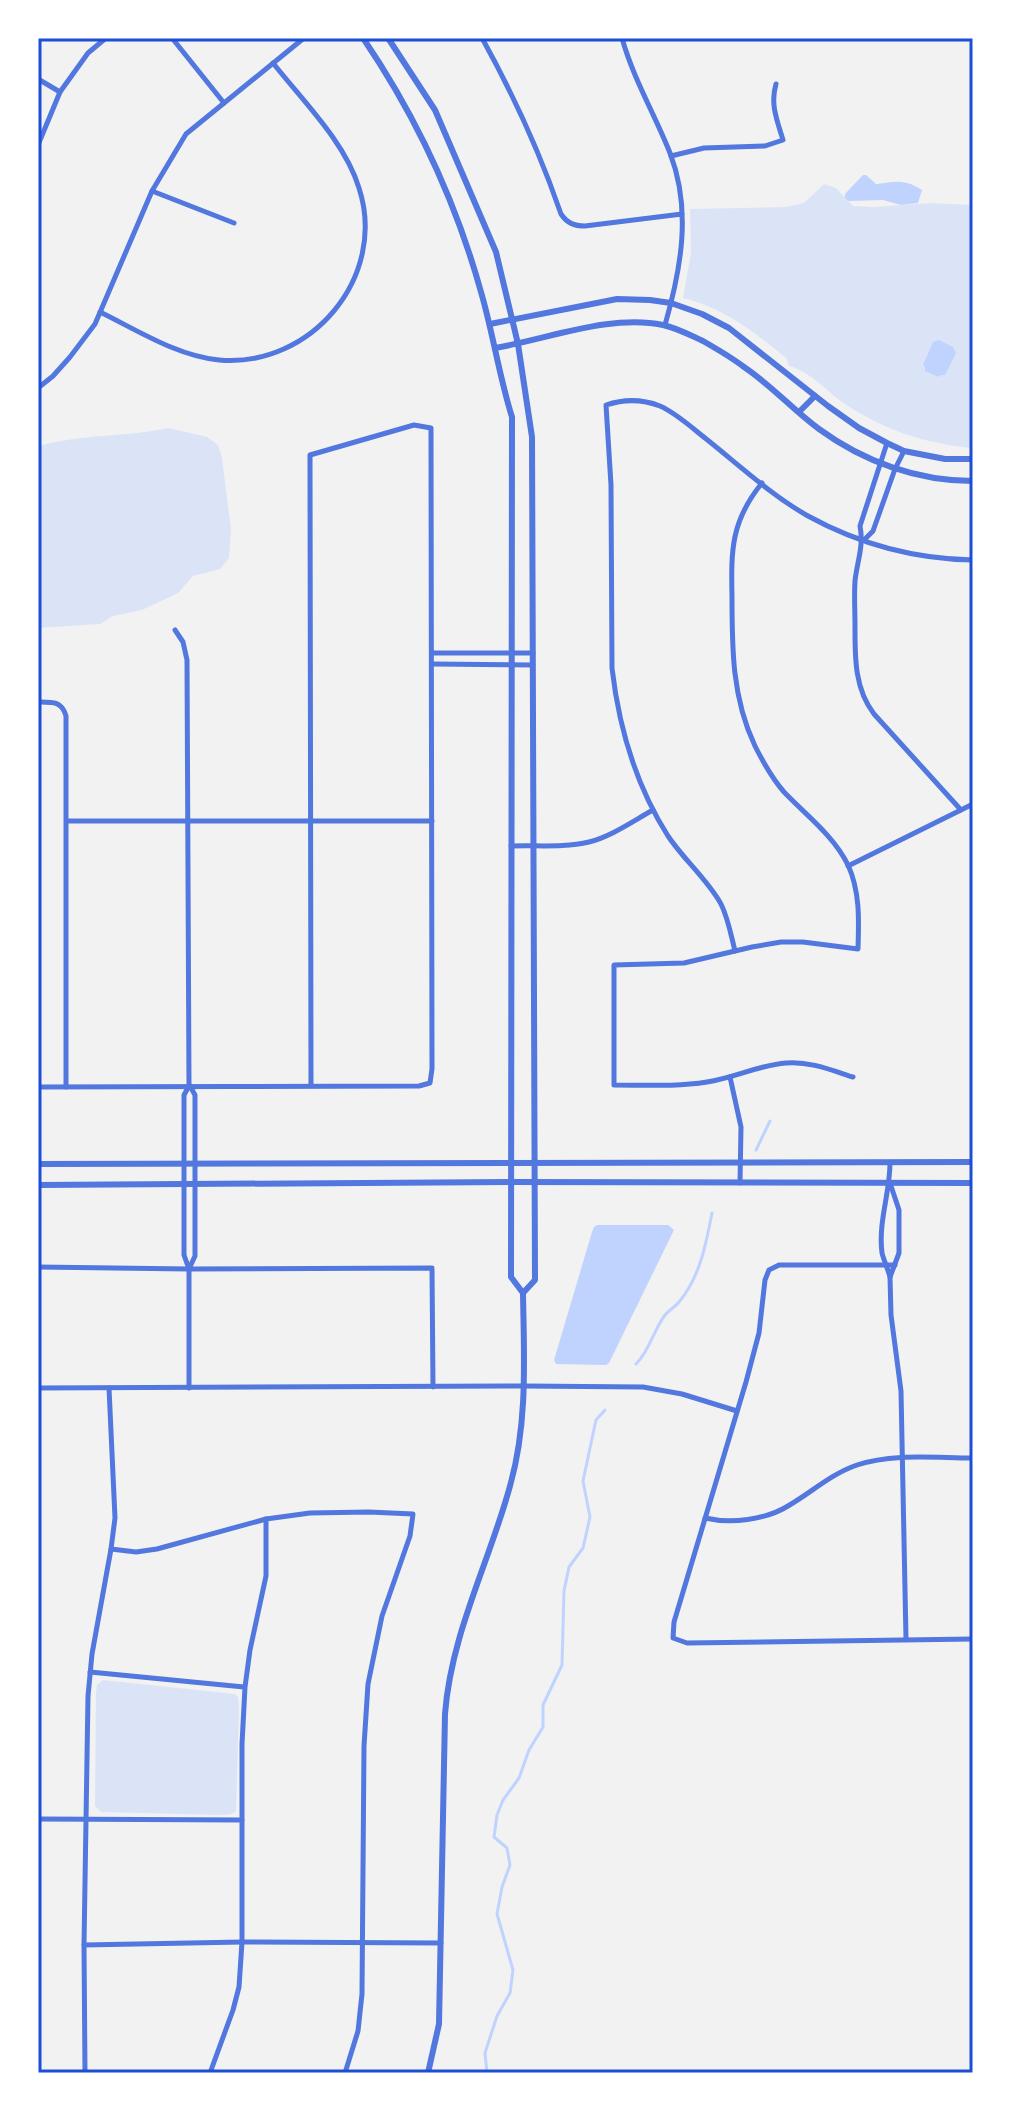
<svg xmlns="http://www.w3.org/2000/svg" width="1011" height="2111" font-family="'PT Serif',serif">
	<rect width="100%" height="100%" fill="#f2f2f2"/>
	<g fill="#dbe4f7">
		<path d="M824,184L836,188L853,206L875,207L930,203L973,205V448C926,444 884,430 845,404C826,391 811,372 789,366L786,358C754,332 724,308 683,298L691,253L690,209L785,207L804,203Z"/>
		<path d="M169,428L207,437L218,445L222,458L231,529L229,558L220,569L193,576L178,593L142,610L113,616L100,624L38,628V446C81,434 126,437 169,428Z"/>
		<path d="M103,1680L235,1694L238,1697L239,1708L236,1811L232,1814L221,1815L101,1812L95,1806L96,1692L97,1685Z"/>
	</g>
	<g fill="#bfd3fe">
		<path d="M863,175H866L876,184C896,182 903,178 922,190L918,203L901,205L883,200L848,201L845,198V194Z"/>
		<path d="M939,340L953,347L956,353L945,375H941L939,377L925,371V367L923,365L933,342Z"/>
		<path d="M597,1225H668L674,1230L609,1363L606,1365L556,1364L554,1360L592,1232L594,1227Z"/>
	</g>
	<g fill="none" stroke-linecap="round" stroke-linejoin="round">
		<g stroke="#bfd3fe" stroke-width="3">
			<path d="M756,1150L770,1121"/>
			<path d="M636,1364C650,1350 653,1331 665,1315C669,1310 675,1307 679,1302C700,1277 706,1244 712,1213"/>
			<path d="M487,2073L485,2053L497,2016L510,1993L513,1970L497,1914L502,1887L510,1865L507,1848L494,1837L497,1815L503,1800L519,1778L529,1750L543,1727V1705L562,1665L564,1591L569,1567L583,1548L590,1517L583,1481L596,1420L605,1410"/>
		</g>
		<g stroke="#5277de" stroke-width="5">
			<path d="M172,38L224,103"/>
			<path d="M482,38C513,94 540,153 561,214C567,223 574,226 585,226L682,214"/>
			<path d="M622,38C633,78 655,115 670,153C692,210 681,269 665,325"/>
			<path d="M38,79L60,92"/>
			<path d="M38,145L60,92L88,53L106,38"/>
			<path d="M671,156L704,148L765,146L783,140C777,120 770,104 776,84"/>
			<path d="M152,191L234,223"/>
			<path d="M100,312C137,330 177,356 219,360C311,368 388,277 359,188C345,142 303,101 273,63"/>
			<path d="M38,388L53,376L70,357L95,324L152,191L186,134L304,38"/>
			<path d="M887,443L860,526C864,546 857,562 855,581C854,596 855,610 855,625C855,656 854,688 874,714L961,810"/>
			<path d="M762,483C731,521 731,550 732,597C732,648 732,698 755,746C763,762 772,778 784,792C806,815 834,836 848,865C860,891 859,920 858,949L803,942H781L752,947L684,963L614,965V1085C645,1085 676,1087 707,1082C734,1078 759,1065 786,1063C809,1061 831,1070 853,1077"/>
			<path d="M864,540L873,531L895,469L904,451"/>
			<path d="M175,630L183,642L187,660L189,1086L184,1095V1255L189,1269V1388"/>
			<path d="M432,653H533"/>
			<path d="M432,664L533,665"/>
			<path d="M38,702C52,702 62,701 66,716V1087"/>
			<path d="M67,821H432"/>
			<path d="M511,846C536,845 564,848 589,842C612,836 633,821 653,810"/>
			<path d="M848,866L973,804"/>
			<path d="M735,951C731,935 728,918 721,904C707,879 684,860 668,836C635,784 619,729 612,668L611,485L606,405C624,399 642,399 660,406C676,413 691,427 705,438C739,465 771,495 808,516C859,544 916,559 973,560"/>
			<path d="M730,1077L741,1127L740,1183"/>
			<path d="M38,1087C165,1087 292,1086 419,1086L430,1083L432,1069L431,428L414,425L310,455L311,1086"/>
			<path d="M890,1183L899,1210V1253L890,1277C888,1269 884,1261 882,1253C878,1222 890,1193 890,1163"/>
			<path d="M895,1265H779L769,1270L765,1280L759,1333L746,1382L674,1622L673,1638L687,1643L973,1639"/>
			<path d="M38,1267L189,1269L432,1268L433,1387"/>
			<path d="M189,1269L195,1256V1095L190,1086"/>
			<path d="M890,1277L891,1315L901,1391L906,1639"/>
			<path d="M38,1388L524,1386L643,1387L682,1394L737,1411"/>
			<path d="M705,1518C731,1524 765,1520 788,1506C812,1492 831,1474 857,1465C893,1453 935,1458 973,1458"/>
			<path d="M111,1549L136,1552L157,1549L266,1519L310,1513L369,1512L413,1514L410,1536L382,1616L368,1684L364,1746L362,1994L358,2031L345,2073"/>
			<path d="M90,1672L244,1687"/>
			<path d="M38,1819L242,1820"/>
			<path d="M84,1945L242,1942L441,1943"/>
			<path d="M85,2073L84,1945L88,1696L92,1654L111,1549L115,1518L109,1388"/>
			<path d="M210,2073L233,2010L239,1987L242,1942V1744L245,1687L250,1650L266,1576V1519"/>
		</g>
		<g stroke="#5277de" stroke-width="6">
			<path d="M363,38C416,116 456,202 481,292C493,333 499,376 512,417L511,1277L523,1293C524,1357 528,1423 510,1486C489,1563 451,1634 445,1714L439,2024L428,2073"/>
			<path d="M388,38L435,110L496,252L518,344L532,437L535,1280L523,1293"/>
			<path d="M490,324L617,299L650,300L671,303L702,314L729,328L828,406L859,428L887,443L904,451L945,459H973"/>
			<path d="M495,348C548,339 610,314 663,325C677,328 690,335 703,341C717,349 731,357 744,367C771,385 793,410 819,429C864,462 918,481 973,481"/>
			<path d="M799,412L815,396"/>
			<path d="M38,1164L973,1162"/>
			<path d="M38,1185L510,1182L973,1183"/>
		</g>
	</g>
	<rect width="1011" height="2111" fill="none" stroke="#ffffff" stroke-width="80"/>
	<rect x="40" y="40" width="931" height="2031" fill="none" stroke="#1d4ed8" stroke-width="3"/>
</svg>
